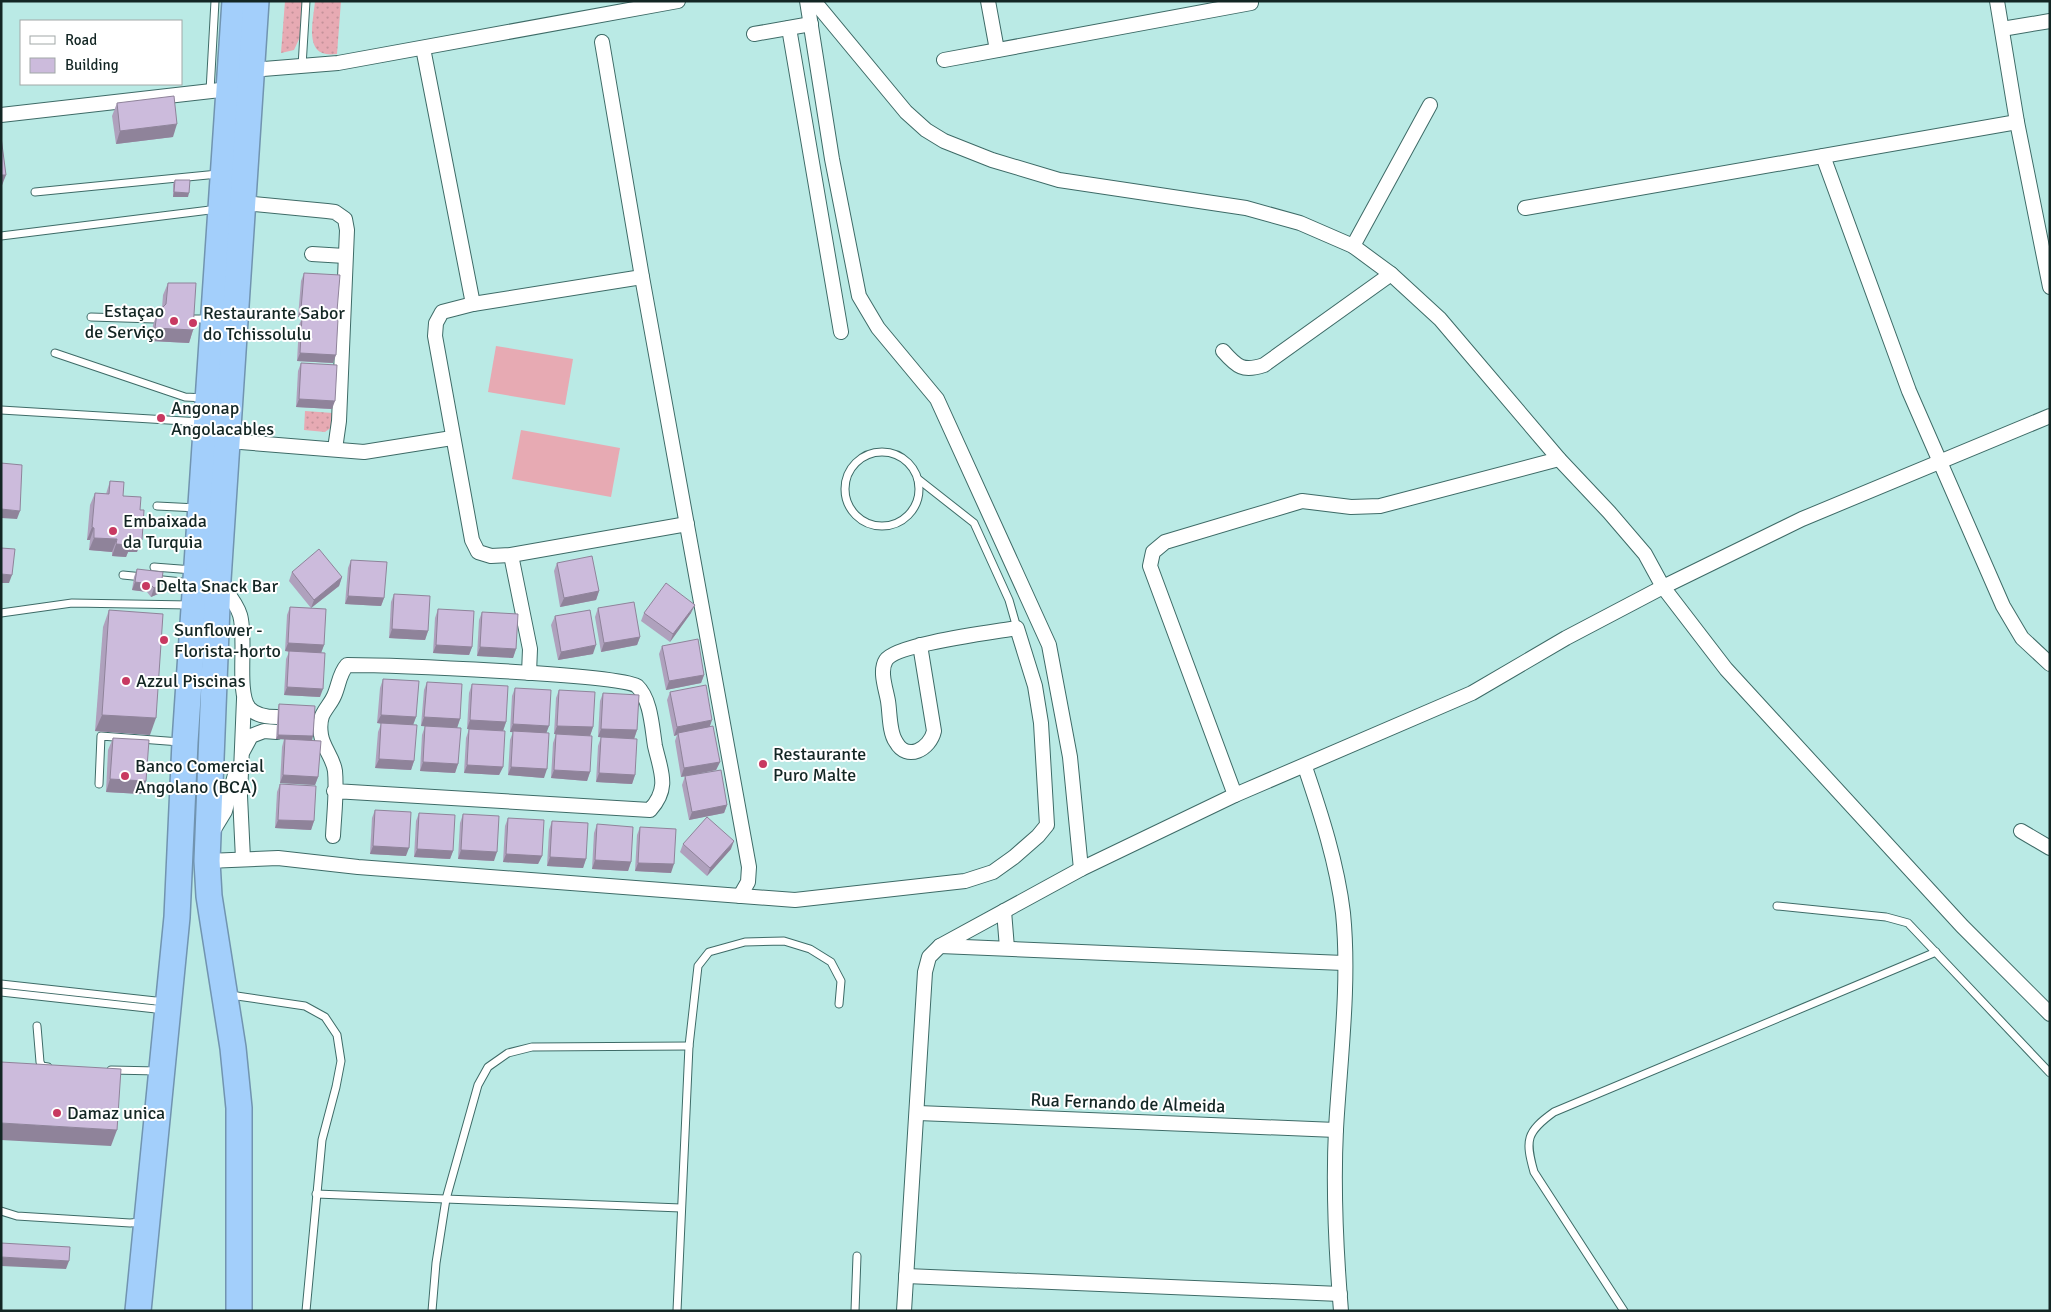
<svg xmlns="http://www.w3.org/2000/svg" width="2051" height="1312" font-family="Signika,sans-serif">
	<defs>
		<pattern id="grass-dots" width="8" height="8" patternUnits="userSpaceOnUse" patternTransform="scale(1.25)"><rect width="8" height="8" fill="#e7aab3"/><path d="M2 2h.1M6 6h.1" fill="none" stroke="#c5929a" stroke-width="1.8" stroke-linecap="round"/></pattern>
	</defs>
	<rect width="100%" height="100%" fill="#baeae5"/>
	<g fill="url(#grass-dots)">
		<path d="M285,1H303L300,37L294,50L281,53Z"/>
		<path d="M315,1H341L337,54C303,59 313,24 315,1Z"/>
		<path d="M305,411L333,413L332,427L325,432L304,430Z"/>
	</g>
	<g fill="#e7aab3">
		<path d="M496,346L573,359L565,405L488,392Z"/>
		<path d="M521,430L620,448L611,497L512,479Z"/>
	</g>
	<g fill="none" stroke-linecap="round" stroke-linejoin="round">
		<defs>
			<g id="lane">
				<path d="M302,66L306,1"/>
				<path d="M210,91L215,1"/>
				<path d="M35,192L218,174"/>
				<path d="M1,236L218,209"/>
				<path d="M91,317L155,319"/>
				<path d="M194,319H209"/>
				<path d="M55,353L185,397L205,398"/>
				<path d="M1,410L201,422"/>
				<circle cx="882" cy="489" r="37"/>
				<path d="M918,479L974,523L1009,600L1017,628"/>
				<path d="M157,506L197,508"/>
				<path d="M154,567L193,570"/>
				<path d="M123,575L143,577"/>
				<path d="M153,579L192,583"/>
				<path d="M1,613L72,603L190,605"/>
				<path d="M99,784L101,736L180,742"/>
				<path d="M1777,906L1886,917L1908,923L2050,1073"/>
				<path d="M1,984L165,1002"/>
				<path d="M1,992L165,1010"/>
				<path d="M230,995L305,1006L325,1017L337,1035L341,1061L336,1087L322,1140L306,1311"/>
				<path d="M37,1026L40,1062L42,1066L48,1067"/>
				<path d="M111,1070L158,1071"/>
				<path d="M316,1194L681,1208"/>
				<path d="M1,1211L17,1216L130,1223L142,1222"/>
				<path d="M432,1311L436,1263L446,1199L478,1085L488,1067L508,1053L532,1047L689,1046"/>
				<path d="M677,1311L689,1046L698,966L709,952L745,942L784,941L810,949L831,962L841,981L839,1004"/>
				<path d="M855,1311L857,1256"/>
				<path d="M1624,1311L1534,1172C1525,1140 1526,1132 1554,1112L1936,952"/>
			</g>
			<g id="street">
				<path d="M807,1L832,159L859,296L878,328L937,399L1049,645L1070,757L1081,869"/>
				<path d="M814,1L906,112L926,130L944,141L992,160L1059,180L1246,208L1300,223L1353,246L1391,274L1440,319L1559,459L1609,512L1645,554L1663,587L1726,669L1962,926L2050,1014"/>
				<path d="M988,1L997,50"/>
				<path d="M1997,1L2017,122L2050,287"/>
				<path d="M789,28L841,332"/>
				<path d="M2002,29L2050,21"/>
				<path d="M754,34L811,24"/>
				<path d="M602,42L642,277L749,867L748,882L740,896"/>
				<path d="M423,48L473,304"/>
				<path d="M944,60L1251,3"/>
				<path d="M251,70L338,63L678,1"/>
				<path d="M1,115L229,89"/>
				<path d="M1823,156L1909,391L2003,606L2022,638L2050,664"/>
				<path d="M244,203L327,211L335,212L345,219L347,230L339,421L335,449"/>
				<path d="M1525,208L2017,122"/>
				<path d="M1353,246L1430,105"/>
				<path d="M312,254L345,256"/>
				<path d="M642,277L473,304L442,312L436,323L435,336L472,540L478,552L491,556L511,555L687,524"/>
				<path d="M1223,351C1237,367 1243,372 1264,365L1391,274"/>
				<path d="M228,441L364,452L452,438"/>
				<path d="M511,555L530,649L529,673"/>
				<path d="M219,582C227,593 236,602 240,615C247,638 236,692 249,708C256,716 267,717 277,717"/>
				<path d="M243,751L251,736L264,731L277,732"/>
				<path d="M1305,767C1321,814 1337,863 1343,913C1350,983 1340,1059 1336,1129C1333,1189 1336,1251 1341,1311"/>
				<path d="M1235,795L1150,566L1153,552L1165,542L1302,501L1351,507L1380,506L1559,459"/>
				<path d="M2021,831L2050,848"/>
				<path d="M211,834L225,811L236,771"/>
				<path d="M333,836C334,815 337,792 335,771C333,757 323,748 321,735C320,729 320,722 322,716C325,709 331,703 334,696C339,685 339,674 347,665C381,665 625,674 637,686C651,699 652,728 655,746C661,772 670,788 650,810L334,791"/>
				<path d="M243,859L240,796L244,699"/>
				<path d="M207,861L278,858L358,867L795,900L965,881L993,872L1014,857L1038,836L1047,825L1041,723L1035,686L1017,628C994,632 896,644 886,660C879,671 886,689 888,701C890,713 889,732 896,742C907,762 930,749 934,731L920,645"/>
				<path d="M1004,911L1007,948"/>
				<path d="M940,946L1344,963"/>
				<path d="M918,1113L1336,1130"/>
				<path d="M906,1276L1340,1294"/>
				<path d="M904,1311L925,972L929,957L940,946L1081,869L1235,795L1472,693L1566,638L1663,587L1802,519L2050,416"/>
			</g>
			<g id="highway">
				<path d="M138,1311L177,917L185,742L235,1"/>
				<path d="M239,1311V1108L233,1048L209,896L207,861L218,580L256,1"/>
			</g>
		</defs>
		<use href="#lane" stroke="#3e6b67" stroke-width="9"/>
		<use href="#street" stroke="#3e6b67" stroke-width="16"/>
		<use href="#highway" stroke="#7194b0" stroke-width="28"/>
		<use href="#lane" stroke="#fff" stroke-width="7"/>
		<use href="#street" stroke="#fff" stroke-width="14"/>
		<use href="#highway" stroke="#a3cffb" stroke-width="25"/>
	</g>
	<g fill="#afa1bd">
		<path d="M117,103L173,137L116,144L112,116Z"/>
		<path d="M175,180L188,197H173V184Z"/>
		<path d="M304,273L337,311L334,319L333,363L297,361L299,325L302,318L298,317L301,281Z"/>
		<path d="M168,283L193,330L189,343L151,341L153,325L157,313L162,308L163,295Z"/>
		<path d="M301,363L332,409L296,407L298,371Z"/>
		<path d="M110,481L123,496L137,552H128L126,557L112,556V552L89,550L90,540H87L90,505L95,493L106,494Z"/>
		<path d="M351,560L384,598L381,606L345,604L348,568Z"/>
		<path d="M557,563L599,591L596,600L560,607L554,571Z"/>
		<path d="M137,569L161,585L158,594L151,597L147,592L132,590L134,577Z"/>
		<path d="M292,572L342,577L339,586L311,608L324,645L321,653L320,697L284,695L286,659L289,652L285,651L287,615L290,607L311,608L289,581Z"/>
		<path d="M394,594L428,631L425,640L389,638L391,602Z"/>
		<path d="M598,608L640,637L637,645L601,652L595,617Z"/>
		<path d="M438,609L472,647L469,655L433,653L435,618Z"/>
		<path d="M109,610L150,735L95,731L103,627Z"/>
		<path d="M482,612L516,649L513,658L477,656L479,620Z"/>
		<path d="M644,613H691L670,642L641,621Z"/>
		<path d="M555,616L593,654L558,660L551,625Z"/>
		<path d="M662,646L704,675L701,683L666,690L659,654Z"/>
		<path d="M383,679L416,717L413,725L414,761L411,770L375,768L378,732L381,724L377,723L380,688Z"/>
		<path d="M427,682L460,719L457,728L421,726L424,690Z"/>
		<path d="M472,684L506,722L503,731L467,729L469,693Z"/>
		<path d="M515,688L546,733L544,778L508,775L510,740L513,732H510L512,696Z"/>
		<path d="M559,690L593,727L590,736L554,734L556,698Z"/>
		<path d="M670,692L710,727L720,762L716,770L681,777L675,741L677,735L674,736L667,700Z"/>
		<path d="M603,693L637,730L634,739L598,737L600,701Z"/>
		<path d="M279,704L312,741L318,777L315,785L280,783L282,747L284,739H276L278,708Z"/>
		<path d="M425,726L458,764L455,773L420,771L422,735Z"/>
		<path d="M469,729L503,767L499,775L464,773L466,738Z"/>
		<path d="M556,734L590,772L587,781L551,778L553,743Z"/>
		<path d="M601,737L635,775L632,784L596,782L598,746Z"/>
		<path d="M113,738L141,794L106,792L108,750Z"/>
		<path d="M685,776L727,805L724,813L689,820L682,785Z"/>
		<path d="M280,784L314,821L311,830L275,828L277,792Z"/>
		<path d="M375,810L406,856L370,854L372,818Z"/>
		<path d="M419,813L453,851L450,859L414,857L416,821Z"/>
		<path d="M463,814L494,861L458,859L460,823Z"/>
		<path d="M508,818L542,856L538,864L503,862L505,826Z"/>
		<path d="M552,821L586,859L583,868L547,866L549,830Z"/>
		<path d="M597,824L631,862L628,871L592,869L594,833Z"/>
		<path d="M640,827L671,873L635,871L637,835Z"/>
		<path d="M683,844L731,849L707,876L680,852Z"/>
	</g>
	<g fill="#8f839a">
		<path d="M177,124L173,137L116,144L120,131Z"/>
		<path d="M1,175H6L1,188Z"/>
		<path d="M174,192L189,193L188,197H173Z"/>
		<path d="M301,309L337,311L334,319L298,317Z"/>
		<path d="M155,328L193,330L189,343L151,341Z"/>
		<path d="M300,353L336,355L333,363L297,361Z"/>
		<path d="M299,399L335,401L332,409L296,407Z"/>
		<path d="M1,509L20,511L17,519L1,518Z"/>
		<path d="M92,527L94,528L90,540H87Z"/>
		<path d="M94,538L117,539L112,552L89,550Z"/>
		<path d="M130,539L142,540L137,552H128L126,557L112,556L116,544Z"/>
		<path d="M1,574L12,575L9,583H1Z"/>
		<path d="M342,577L339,586L311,608L314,600Z"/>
		<path d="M135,582L150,584L147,592L132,590Z"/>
		<path d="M161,585L158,594L151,597L154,588Z"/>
		<path d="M599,591L596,600L560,607L564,598Z"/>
		<path d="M348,596L384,598L381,606L345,604Z"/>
		<path d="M695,605L691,613L670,642L673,634Z"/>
		<path d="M392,629L428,631L425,640L389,638Z"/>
		<path d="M640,637L637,645L601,652L604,643Z"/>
		<path d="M288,643L324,645L321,653L285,651Z"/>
		<path d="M436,645L472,647L469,655L433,653Z"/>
		<path d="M596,645L593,654L558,660L561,652Z"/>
		<path d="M480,647L516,649L513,658L477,656Z"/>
		<path d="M704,675L701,683L666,690L669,681Z"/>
		<path d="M287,687L323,689L320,697L284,695Z"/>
		<path d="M102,715L156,718L150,735L95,731Z"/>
		<path d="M381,715L416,717L413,725L377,723Z"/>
		<path d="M424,717L460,719L457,728L421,726Z"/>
		<path d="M470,720L506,722L503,731L467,729Z"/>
		<path d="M712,720L709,729L678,733L677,735L674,736L677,727Z"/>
		<path d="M513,724L549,726L546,734L510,732Z"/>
		<path d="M557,726L593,727L590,736L554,734Z"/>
		<path d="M601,729L637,730L634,739L598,737Z"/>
		<path d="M278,735L313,736L312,741L276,739Z"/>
		<path d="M379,759L414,761L411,770L375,768Z"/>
		<path d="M423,762L458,764L455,773L420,771Z"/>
		<path d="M720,762L716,770L681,777L684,768Z"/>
		<path d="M467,765L503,767L499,775L464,773Z"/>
		<path d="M511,767L547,769L544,778L508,775Z"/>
		<path d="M554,770L590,772L587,781L551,778Z"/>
		<path d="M599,773L635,775L632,784L596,782Z"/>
		<path d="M283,775L318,777L315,785L280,783Z"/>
		<path d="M110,779L146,781L141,794L106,792Z"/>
		<path d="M727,805L724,813L689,820L692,812Z"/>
		<path d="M278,820L314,821L311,830L275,828Z"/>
		<path d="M734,841L731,849L707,876L710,868Z"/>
		<path d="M373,846L409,848L406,856L370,854Z"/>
		<path d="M417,849L453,851L450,859L414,857Z"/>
		<path d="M461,850L497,852L494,861L458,859Z"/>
		<path d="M506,854L542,856L538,864L503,862Z"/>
		<path d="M550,857L586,859L583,868L547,866Z"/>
		<path d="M595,860L631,862L628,871L592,869Z"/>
		<path d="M638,863L674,864L671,873L635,871Z"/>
		<path d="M1,1123L117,1130L111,1146L1,1140Z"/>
		<path d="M1,1257L69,1261L66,1269L1,1266Z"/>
	</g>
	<g fill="#ccbbdc" stroke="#8f839a">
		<path d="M174,96L177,124L120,131L117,103Z"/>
		<path d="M1,137L6,175H1Z"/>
		<path d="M175,180H190L189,193L174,192Z"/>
		<path d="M304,273L340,275L337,311L301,309Z"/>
		<path d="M168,283H196L193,330L155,328L157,313L166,304Z"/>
		<path d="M302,317L338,319L336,355L300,353Z"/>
		<path d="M301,363L337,365L335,401L299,399Z"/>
		<path d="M1,463L22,465L20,511L1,509Z"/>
		<path d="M110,481L124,482L123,496L141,497L140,510H144L142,540L130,539V545L116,544L117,539L94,538V528L92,527L95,493L109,494Z"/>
		<path d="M1,548L15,549L12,575L1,574Z"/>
		<path d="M319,549L342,577L314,600L292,572Z"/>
		<path d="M592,556L599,591L564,598L557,563Z"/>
		<path d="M351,560L387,562L384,598L348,596Z"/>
		<path d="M137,569L163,572L161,585L154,588L150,584L135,582Z"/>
		<path d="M666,583L695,605L673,634L644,613Z"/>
		<path d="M394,594L430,596L428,631L392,629Z"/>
		<path d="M634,602L640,637L604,643L598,608Z"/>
		<path d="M290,607L326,609L324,645L288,643Z"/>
		<path d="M438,609L474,611L472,647L436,645Z"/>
		<path d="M109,610L163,614L156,718L102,715Z"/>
		<path d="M590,610L596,645L561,652L555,616Z"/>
		<path d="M482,612L518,614L516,649L480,647Z"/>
		<path d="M698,639L704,675L669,681L662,646Z"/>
		<path d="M289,651L325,653L323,689L287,687Z"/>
		<path d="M383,679L419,681L416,717L381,715Z"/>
		<path d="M427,682L462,684L460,719L424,717Z"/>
		<path d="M472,684L508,686L506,722L470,720Z"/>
		<path d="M706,685L712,720L677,727L670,692Z"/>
		<path d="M515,688L551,690L549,726L513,724Z"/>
		<path d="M559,690L595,692L593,727L557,726Z"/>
		<path d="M603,693L639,695L637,730L601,729Z"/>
		<path d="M279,704L315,706L313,736L278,735Z"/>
		<path d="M381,723L417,725L414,761L379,759Z"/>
		<path d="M425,726L461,728L458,764L423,762Z"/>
		<path d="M713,726L720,762L684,768L678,733Z"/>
		<path d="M469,729L505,731L503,767L467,765Z"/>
		<path d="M513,731L549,733L547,769L511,767Z"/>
		<path d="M556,734L592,736L590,772L554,770Z"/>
		<path d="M601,737L637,739L635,775L599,773Z"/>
		<path d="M113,738L149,740L146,781L110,779Z"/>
		<path d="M285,739L321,741L318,777L283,775Z"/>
		<path d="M721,770L727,805L692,812L685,776Z"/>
		<path d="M280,784L316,786L314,821L278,820Z"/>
		<path d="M375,810L411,812L409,848L373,846Z"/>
		<path d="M419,813L455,815L453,851L417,849Z"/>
		<path d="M463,814L499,816L497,852L461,850Z"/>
		<path d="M707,817L734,841L710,868L683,844Z"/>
		<path d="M508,818L544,820L542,856L506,854Z"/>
		<path d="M552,821L588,823L586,859L550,857Z"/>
		<path d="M597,824L633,827L631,862L595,860Z"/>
		<path d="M640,827L676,829L674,864L638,863Z"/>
		<path d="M1,1062L121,1069L117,1130L1,1123Z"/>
		<path d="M1,1243L70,1247L69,1261L1,1257Z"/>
	</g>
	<g fill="#c83961" stroke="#fff" stroke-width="2">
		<circle cx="174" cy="321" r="5"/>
		<circle cx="193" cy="323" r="5"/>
		<circle cx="161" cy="418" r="5"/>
		<circle cx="113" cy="531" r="5"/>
		<circle cx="146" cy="586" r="5"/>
		<circle cx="164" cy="640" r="5"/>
		<circle cx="126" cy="681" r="5"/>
		<circle cx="763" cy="764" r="5"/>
		<circle cx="125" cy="776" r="5"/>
		<circle cx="57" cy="1113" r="5"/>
	</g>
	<g text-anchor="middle" stroke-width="4" stroke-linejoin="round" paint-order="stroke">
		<g font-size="18" fill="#132624" stroke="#fff" text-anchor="start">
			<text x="164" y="317" text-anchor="end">Estaçao<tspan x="164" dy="21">de Serviço</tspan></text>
			<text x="203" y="319">Restaurante Sabor<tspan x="203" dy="21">do Tchissolulu</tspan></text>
			<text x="171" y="414">Angonap<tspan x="171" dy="21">Angolacables</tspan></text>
			<text x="123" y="527">Embaixada<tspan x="123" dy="21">da Turquia</tspan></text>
			<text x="156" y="592">Delta Snack Bar</text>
			<text x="174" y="636">Sunflower -<tspan x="174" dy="21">Florista-horto</tspan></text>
			<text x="136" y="687">Azzul Piscinas</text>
			<text x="773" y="760">Restaurante<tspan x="773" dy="21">Puro Malte</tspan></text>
			<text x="135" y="772">Banco Comercial<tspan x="135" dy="21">Angolano (BCA)</tspan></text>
			<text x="67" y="1119">Damaz unica</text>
		</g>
		<g font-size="18" fill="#132624" stroke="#fff">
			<text transform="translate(1128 1103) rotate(2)" y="6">Rua Fernando de Almeida</text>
		</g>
	</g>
	<rect width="2051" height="1312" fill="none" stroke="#132624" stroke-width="5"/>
	<rect x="20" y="20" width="162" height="65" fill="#ffffff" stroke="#a1a8a7"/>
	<rect x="30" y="36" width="25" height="8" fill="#ffffff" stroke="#a1a8a7"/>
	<text x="65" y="45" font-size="15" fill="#132624">Road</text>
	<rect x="30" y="58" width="25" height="15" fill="#ccbbdc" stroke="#a1a8a7"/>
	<text x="65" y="70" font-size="15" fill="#132624">Building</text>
</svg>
